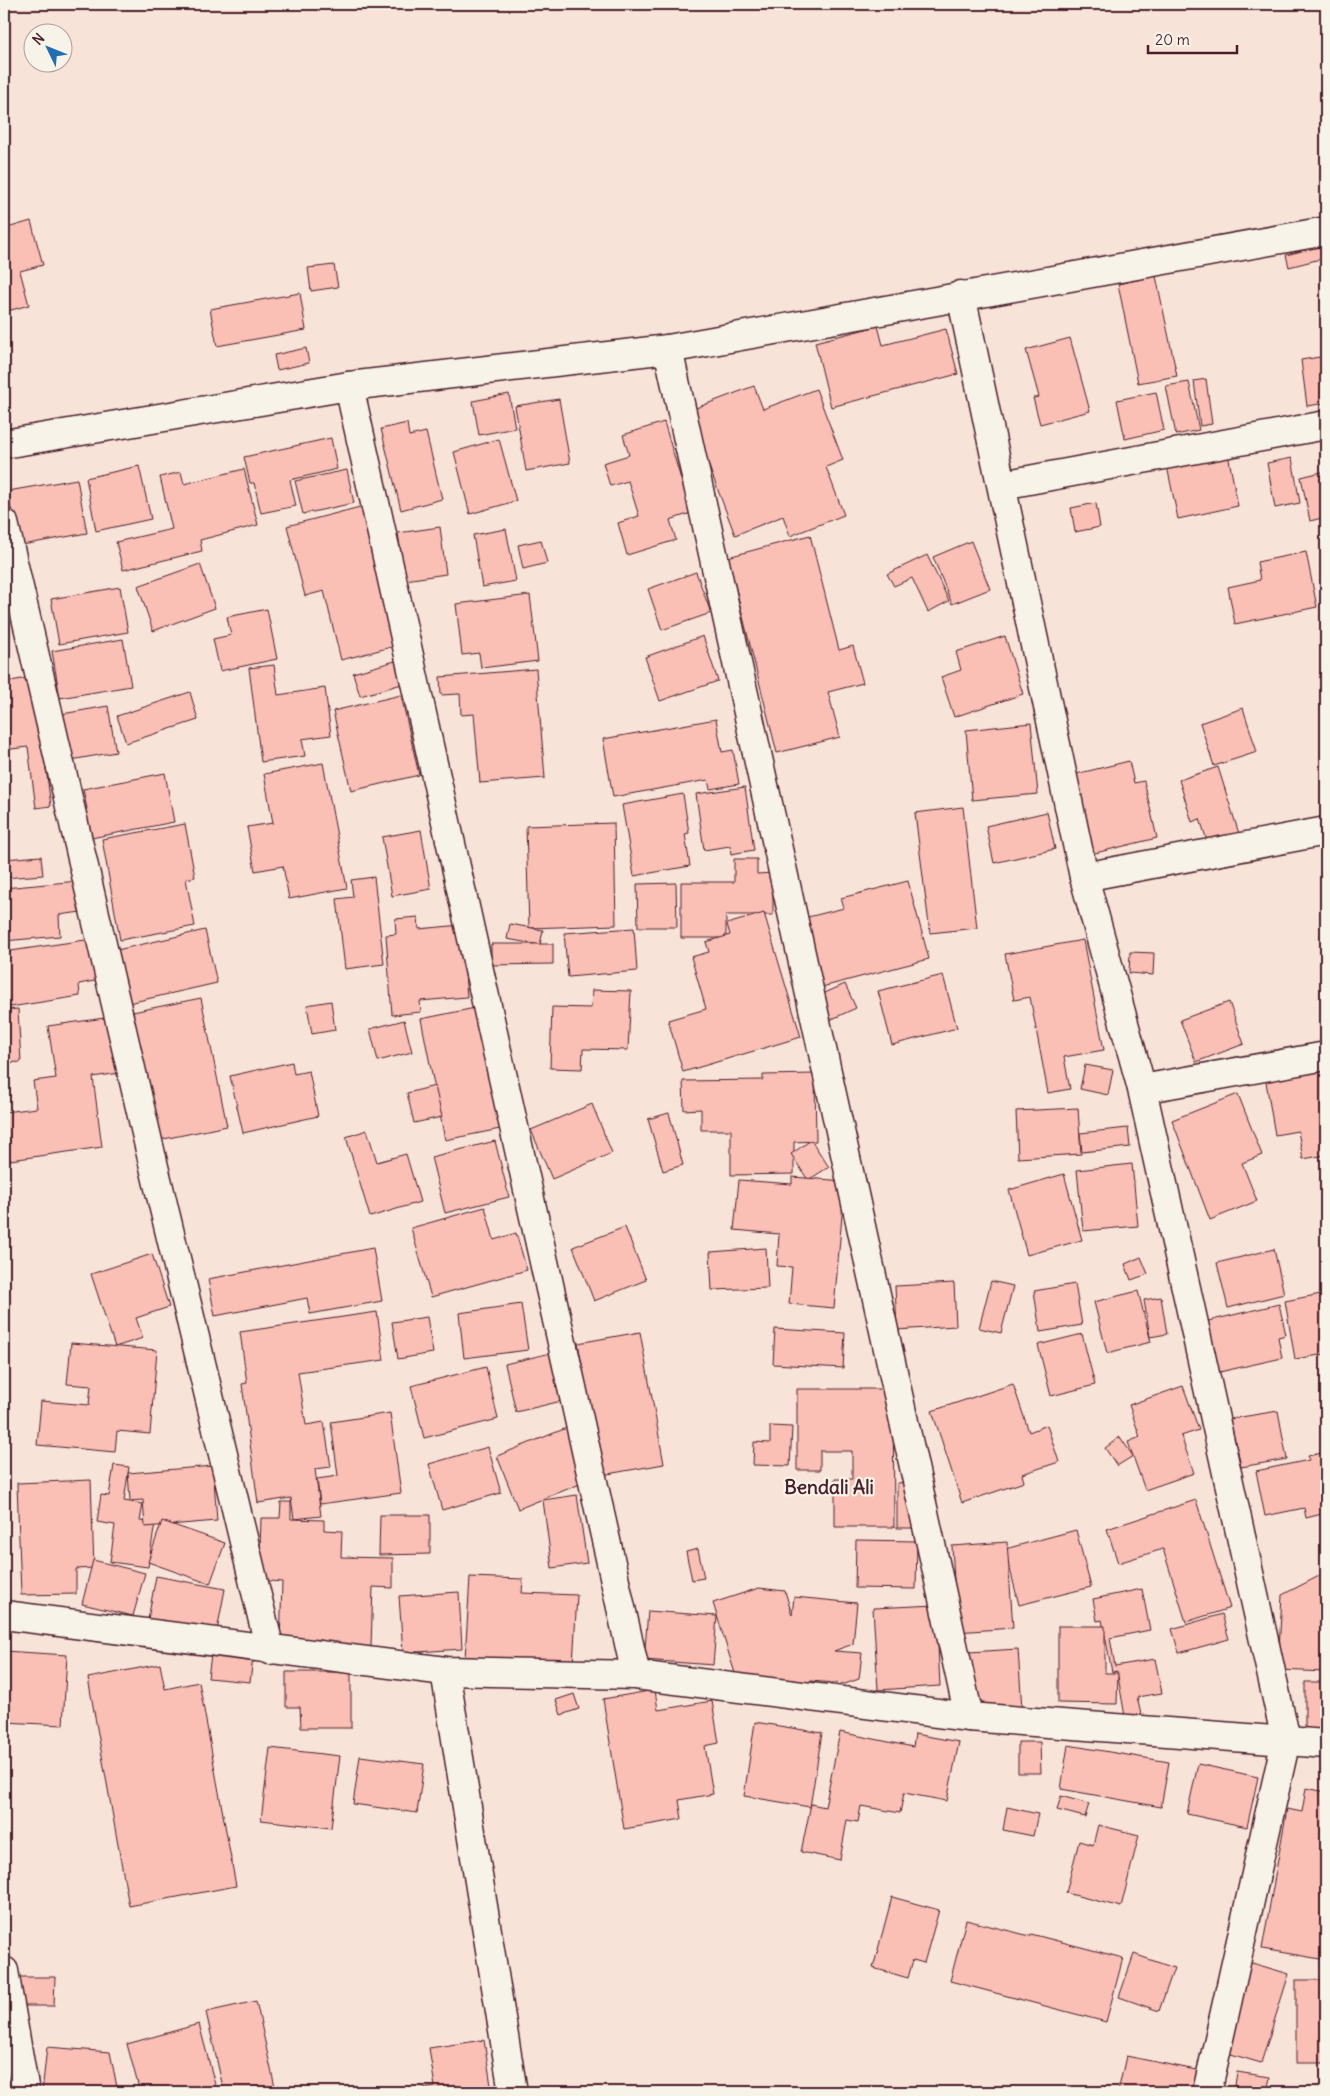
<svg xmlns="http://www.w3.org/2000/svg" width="1330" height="2096" font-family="Delius,sans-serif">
	<rect width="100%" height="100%" fill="#f8e3d9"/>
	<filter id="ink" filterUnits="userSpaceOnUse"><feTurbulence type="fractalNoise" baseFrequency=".02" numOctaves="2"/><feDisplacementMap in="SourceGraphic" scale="10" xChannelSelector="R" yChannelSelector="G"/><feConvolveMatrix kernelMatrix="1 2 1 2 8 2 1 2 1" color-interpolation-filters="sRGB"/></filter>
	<g filter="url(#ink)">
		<g fill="#fabfb5" stroke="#4a1f2b">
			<path d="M31,221L43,265L20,271L29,305L4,312V229Z"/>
			<path d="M1321,246L1324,258L1289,267L1286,255Z"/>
			<path d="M334,265L338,287L311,291L308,268Z"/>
			<path d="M1156,276L1177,376L1138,383L1118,284Z"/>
			<path d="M300,293L306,330L217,346L210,309Z"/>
			<path d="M878,326L883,345L946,329L958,374L831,407L815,342Z"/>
			<path d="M1070,338L1090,411L1040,424L1033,398L1039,397L1026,350Z"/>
			<path d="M306,348L309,363L277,370L274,355Z"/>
			<path d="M1326,356V403L1307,406L1301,360Z"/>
			<path d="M1206,379L1212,424L1200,426L1194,381Z"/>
			<path d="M1189,382L1199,430L1176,435L1166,386Z"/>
			<path d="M754,386L763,409L816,389L843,460L826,467L844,515L790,536L783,516L735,535L688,411Z"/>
			<path d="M1156,392L1164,430L1125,439L1117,400Z"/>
			<path d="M509,394L515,428L479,435L473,401Z"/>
			<path d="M559,399L570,463L526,471L515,406Z"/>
			<path d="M664,422L691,513L670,520L676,540L627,555L618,523L639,516L628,481L610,486L603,463L629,455L623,435Z"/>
			<path d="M407,423L409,436L426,432L442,499L401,510L381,429Z"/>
			<path d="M331,438L337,469L290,480L296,506L261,513L254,483H250L244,457Z"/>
			<path d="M499,439L516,501L470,514L454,452Z"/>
			<path d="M1228,454L1238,506L1178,519L1167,466Z"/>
			<path d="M1292,458L1300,503L1275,508L1267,463Z"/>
			<path d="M139,466L151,519L96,531L86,478Z"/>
			<path d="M244,469L258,525L200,540L202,551L123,570L116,542L172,529L160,477L181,472L184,484Z"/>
			<path d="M347,470L354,503L303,514L295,481Z"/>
			<path d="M1326,471V517L1310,521L1301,477Z"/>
			<path d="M77,479L87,533L17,546L8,491Z"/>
			<path d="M1096,503L1100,527L1075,532L1071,508Z"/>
			<path d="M364,506L399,645L341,660L324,591L305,596L287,526Z"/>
			<path d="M440,527L446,574L405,580L398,533Z"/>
			<path d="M506,529L516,581L482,587L473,535Z"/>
			<path d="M810,535L839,650L853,646L863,683L828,692L840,737L777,753L728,557Z"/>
			<path d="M541,540L547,563L523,569L518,545Z"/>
			<path d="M971,541L990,589L952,604L933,557Z"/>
			<path d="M1306,552L1317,607L1235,624L1228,587L1260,580L1257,562Z"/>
			<path d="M927,555L949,601L928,612L912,578L894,586L887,574Z"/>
			<path d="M200,564L215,608L153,631L138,586Z"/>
			<path d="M696,572L711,613L662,630L648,589Z"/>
			<path d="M120,587L128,632L59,644L51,599Z"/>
			<path d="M530,595L538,661L481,668L479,653L462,655L456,604Z"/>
			<path d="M267,609L277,659L220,671L213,639L231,635L227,617Z"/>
			<path d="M703,636L718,681L660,701L645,657Z"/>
			<path d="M1005,636L1023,694L954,717L941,677L961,670L956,652Z"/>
			<path d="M4,639L10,672L4,673Z"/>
			<path d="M123,639L131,686L60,698L52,651Z"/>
			<path d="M395,661L402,684L360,696L353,673Z"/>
			<path d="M274,665L278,695L325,688L331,735L302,739L305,756L261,762L249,668Z"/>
			<path d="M536,669L545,778L480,783L474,714L461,715L460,694L441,695L440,677Z"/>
			<path d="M34,677L51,806L36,808L28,747L4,750V682Z"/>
			<path d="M190,692L198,720L126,743L117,716Z"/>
			<path d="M401,695L419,775L351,791L333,711Z"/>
			<path d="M108,706L116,752L71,760L62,714Z"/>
			<path d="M1243,708L1257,752L1214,766L1200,723Z"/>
			<path d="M716,719L722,752L733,750L739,784L710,789L708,780L613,797L603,739Z"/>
			<path d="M1031,723L1038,794L972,800L966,730Z"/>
			<path d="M1129,761L1134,783L1144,781L1157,838L1087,855L1068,776Z"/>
			<path d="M323,763L347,888L289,899L283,866L255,871L247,827L273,823L264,774Z"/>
			<path d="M1218,767L1240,837L1209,847L1200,819L1192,822L1179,780Z"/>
			<path d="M165,773L174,822L86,839L81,811L87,809L83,789Z"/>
			<path d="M745,787L754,850L731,854L730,846L704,850L696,794Z"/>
			<path d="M683,794L689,833L685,834L690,866L634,876L622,805Z"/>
			<path d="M963,807L977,928L930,933L915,813Z"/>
			<path d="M1047,812L1055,849L994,863L986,826Z"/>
			<path d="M614,823L616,925L529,928L526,826Z"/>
			<path d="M185,824L195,877L186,879L195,926L120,940L102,839Z"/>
			<path d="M421,830L431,889L392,896L382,837Z"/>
			<path d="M41,856L43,875L4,878V859Z"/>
			<path d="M734,859H757V874L773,873V915H726V938H681V882H734Z"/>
			<path d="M374,877L384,964L345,969L337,899L353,897L351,880Z"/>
			<path d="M78,881L81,912L59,915L60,936L4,941V888Z"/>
			<path d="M908,881L929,959L822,987L804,918L844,908L841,898Z"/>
			<path d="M676,883L677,927H638L637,884Z"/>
			<path d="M764,913L801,1037L683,1072L668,1020L706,1009L691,957L709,952L706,942L730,935L727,924Z"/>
			<path d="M418,917L419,929L461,925L467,997L420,1001L421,1012L392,1015L386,935L396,934L395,919Z"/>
			<path d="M510,924L543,930L540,945L507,939Z"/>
			<path d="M634,928L637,971L568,977L564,933Z"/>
			<path d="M205,930L217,983L129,1003L117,950Z"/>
			<path d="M92,939L99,980L79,984L80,996L4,1008V952Z"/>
			<path d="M1083,940L1104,1050L1064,1057L1070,1089L1048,1093L1030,997L1014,1000L1005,954Z"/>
			<path d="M491,944H553V964L491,965Z"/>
			<path d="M1130,952L1154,953L1153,975L1129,973Z"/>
			<path d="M943,975L957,1028L892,1045L878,991Z"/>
			<path d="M845,984L856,1008L830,1020L818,996Z"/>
			<path d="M592,990L631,991L628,1050L583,1049L582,1069L550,1068L552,1007L591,1008Z"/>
			<path d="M201,998L227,1126L149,1142L123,1014Z"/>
			<path d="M331,1001L335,1030L312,1034L307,1005Z"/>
			<path d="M1229,1002L1244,1044L1196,1062L1180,1020Z"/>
			<path d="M475,1008L500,1129L445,1140L421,1019Z"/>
			<path d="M18,1009L21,1062L4,1063V1010Z"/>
			<path d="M118,1016L126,1072L93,1077L102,1147L4,1161V1112L37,1108L33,1081L56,1078L48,1026Z"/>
			<path d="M404,1020L412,1052L378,1061L370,1029Z"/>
			<path d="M292,1062L294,1074L309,1071L318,1116L243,1133L230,1076Z"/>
			<path d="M1326,1064V1155L1303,1159L1298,1131L1275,1135L1265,1076Z"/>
			<path d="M1085,1065L1113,1070L1108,1095L1080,1089Z"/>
			<path d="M815,1074L816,1141L794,1142V1174L731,1175V1130H701V1109L684,1110L683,1081L763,1080V1075Z"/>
			<path d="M435,1086L442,1117L414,1123L407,1093Z"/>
			<path d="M1238,1094L1262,1155L1242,1163L1257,1201L1210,1220L1172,1120Z"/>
			<path d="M592,1104L612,1153L552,1179L531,1130Z"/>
			<path d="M1078,1108L1081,1154L1018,1158L1016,1111Z"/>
			<path d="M669,1113L683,1165L663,1171L648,1119Z"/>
			<path d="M1128,1128L1130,1147L1082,1152L1080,1133Z"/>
			<path d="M367,1130L377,1162L406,1154L420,1202L370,1217L346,1137Z"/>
			<path d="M811,1140L829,1167L808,1180L791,1154Z"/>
			<path d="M495,1141L509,1197L445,1213L431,1157Z"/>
			<path d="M1132,1164L1138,1226L1083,1231L1077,1170Z"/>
			<path d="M1064,1174L1082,1240L1027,1255L1009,1190Z"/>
			<path d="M792,1177L845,1181L834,1308L789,1304L792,1267L777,1266L779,1234L734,1230L739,1180L792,1184Z"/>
			<path d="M485,1207L494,1240L516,1233L527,1270L431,1297L411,1228Z"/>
			<path d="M625,1227L646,1280L594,1301L573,1247Z"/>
			<path d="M373,1248L382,1301L310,1314L307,1298L215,1316L208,1279Z"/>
			<path d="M766,1248L768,1288L712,1290L710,1252Z"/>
			<path d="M1274,1249L1284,1294L1228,1308L1217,1263Z"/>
			<path d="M152,1254L169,1307L136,1318L143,1338L115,1347L91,1274Z"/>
			<path d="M1141,1257L1148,1274L1131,1280L1125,1264Z"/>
			<path d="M991,1281L1013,1286L1001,1333L979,1328Z"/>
			<path d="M954,1283L956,1326L897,1330L895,1286Z"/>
			<path d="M1075,1284L1082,1325L1040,1332L1034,1291Z"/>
			<path d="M1138,1291L1151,1342L1107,1353L1094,1302Z"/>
			<path d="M1326,1293V1354L1295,1359L1285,1301Z"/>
			<path d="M1161,1297L1167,1334L1150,1337L1144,1300Z"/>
			<path d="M521,1304L528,1350L464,1358L459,1313Z"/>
			<path d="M1279,1304L1286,1335L1278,1337L1282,1358L1215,1373L1204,1322Z"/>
			<path d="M377,1312L384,1360L298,1372L306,1425L324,1422L331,1467L315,1469L321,1516L294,1519L291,1498L258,1503L242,1384L247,1383L240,1332Z"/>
			<path d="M427,1317L433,1353L398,1359L392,1322Z"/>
			<path d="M775,1329L845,1333L843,1368L773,1364Z"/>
			<path d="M640,1332L664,1464L602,1475L578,1343Z"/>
			<path d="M1082,1334L1095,1385L1051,1396L1038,1345Z"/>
			<path d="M71,1343L157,1350L150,1434L117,1431L115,1452L37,1445L41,1401L89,1405L91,1386L67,1384Z"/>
			<path d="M559,1351L570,1399L516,1412L505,1364Z"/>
			<path d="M486,1367L498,1419L424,1438L411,1386Z"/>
			<path d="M1013,1384L1029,1432L1047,1425L1059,1462L1022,1474L1024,1482L962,1503L932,1411Z"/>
			<path d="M1183,1386L1199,1430L1181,1436L1194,1473L1145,1490L1128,1442L1140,1437L1129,1405Z"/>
			<path d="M797,1389H893L894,1527H835V1479H852V1451H820V1470H797Z"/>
			<path d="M1278,1411L1287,1459L1241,1467L1236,1441L1227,1442L1223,1420Z"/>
			<path d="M390,1413L401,1493L320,1504L317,1479L338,1476L331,1422Z"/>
			<path d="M770,1426L792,1427L790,1466L753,1465L754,1442L770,1443Z"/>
			<path d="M569,1427L590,1480L518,1509L497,1456Z"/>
			<path d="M1120,1437L1133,1456L1117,1466L1105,1448Z"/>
			<path d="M488,1447L501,1493L442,1510L429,1464Z"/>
			<path d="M1326,1452V1513L1306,1518L1304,1508L1265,1516L1256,1471L1309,1460L1308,1456Z"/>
			<path d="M114,1465L129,1467L124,1501L143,1504L140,1521L155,1523L148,1567L110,1562L115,1525L97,1522L101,1495L109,1496Z"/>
			<path d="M213,1466L217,1521L145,1527L143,1500L130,1501L128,1473Z"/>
			<path d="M91,1480L94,1568L76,1569V1594L21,1595L17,1483Z"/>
			<path d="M913,1482L914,1528H897V1483Z"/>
			<path d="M577,1495L587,1563L552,1568L543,1500Z"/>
			<path d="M1196,1500L1230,1608L1186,1622L1163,1549L1118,1563L1107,1529Z"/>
			<path d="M281,1502H291V1519L324,1520V1530L342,1531L341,1557L393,1558V1588L373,1587L371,1647L280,1644L282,1582L259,1580L261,1518H280Z"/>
			<path d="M380,1515H430V1554L379,1555Z"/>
			<path d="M4,1519L6,1557H4Z"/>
			<path d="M162,1521L225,1543L210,1584L148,1562Z"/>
			<path d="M1076,1530L1091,1587L1019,1605L1005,1549Z"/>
			<path d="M856,1540L917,1541L916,1589L855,1588Z"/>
			<path d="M1007,1542L1013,1628L957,1632L952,1546Z"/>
			<path d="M698,1549L704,1578L692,1580L686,1552Z"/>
			<path d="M93,1560L145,1573L133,1616L82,1604Z"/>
			<path d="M1323,1574L1326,1580V1672L1278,1670L1282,1595Z"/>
			<path d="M156,1576L225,1589L217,1631L148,1619Z"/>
			<path d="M470,1577L523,1579L522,1593L577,1595L573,1665L465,1659Z"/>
			<path d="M759,1588L785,1591L792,1615L794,1597L857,1603L853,1644L834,1651L862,1653L859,1679L845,1684L811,1681L790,1687L738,1683L713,1603Z"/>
			<path d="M1142,1589L1150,1630L1110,1638L1115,1666L1155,1659L1162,1693L1137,1697L1142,1719L1126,1722L1117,1671L1112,1672L1102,1620L1097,1621L1093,1599Z"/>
			<path d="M459,1592L462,1649L403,1653L399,1596Z"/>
			<path d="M936,1605L940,1686L878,1690L873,1608Z"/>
			<path d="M648,1611L717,1616L713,1665L644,1660Z"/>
			<path d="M1222,1614L1229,1639L1179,1653L1172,1629Z"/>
			<path d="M1058,1626H1105V1673H1118L1117,1704L1058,1703Z"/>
			<path d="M1018,1649L1022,1709L973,1713L969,1652Z"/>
			<path d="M4,1651L67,1655L63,1725L4,1722Z"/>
			<path d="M211,1654L253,1658L250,1682L208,1678Z"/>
			<path d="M160,1664L165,1689L199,1682L236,1886L129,1906L88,1678Z"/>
			<path d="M286,1672H351V1728H301L300,1707H286Z"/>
			<rect x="1305" y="1682" width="21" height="63"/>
			<path d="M655,1690L658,1710L712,1701L719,1743L705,1746L713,1794L679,1800L682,1819L624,1829L603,1699Z"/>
			<path d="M574,1694L579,1709L561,1715L556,1700Z"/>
			<path d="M755,1722L822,1733L810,1807L744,1796Z"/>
			<path d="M840,1732L913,1747L915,1734L959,1742L947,1801L904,1793L900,1813L861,1806L858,1822L847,1820L840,1860L801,1852L811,1804L825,1807Z"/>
			<path d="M1018,1742H1040L1041,1773H1018Z"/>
			<path d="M1068,1745L1169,1762L1161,1807L1061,1789Z"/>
			<path d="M270,1748L340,1756L331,1828L261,1820Z"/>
			<path d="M360,1756L424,1764L417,1813L353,1804Z"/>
			<path d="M1198,1764L1258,1777L1247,1827L1187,1814Z"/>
			<path d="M1306,1788L1326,1792V1960L1262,1949L1287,1809L1302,1812Z"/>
			<path d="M1061,1796L1089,1804L1085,1817L1057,1810Z"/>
			<path d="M1007,1807L1038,1814L1033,1836L1003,1830Z"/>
			<path d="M1098,1825L1139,1835L1121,1907L1066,1893L1079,1841L1093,1845Z"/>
			<path d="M892,1897L939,1910L924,1963L913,1960L908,1978L873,1968Z"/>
			<path d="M966,1920L1030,1936L1031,1934L1123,1958L1106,2022L950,1981Z"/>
			<path d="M1134,1954L1174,1968L1159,2011L1119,1997Z"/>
			<path d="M1242,1960L1289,1974L1261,2063L1214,2049Z"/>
			<path d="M19,1977H55L54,2006H19Z"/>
			<rect x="1296" y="1980" width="30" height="83"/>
			<path d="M256,2001L276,2092H224L206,2012Z"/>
			<path d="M199,2024L217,2092H140L127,2044Z"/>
			<path d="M484,2040L492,2092H400L435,2087L429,2048Z"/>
			<path d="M47,2047L110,2052L118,2092H42Z"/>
			<path d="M1126,2056L1201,2071L1197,2092H1118Z"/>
			<path d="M1237,2072L1270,2077L1267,2092H1234Z"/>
			<path d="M6,2077L9,2092H4V2078Z"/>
		</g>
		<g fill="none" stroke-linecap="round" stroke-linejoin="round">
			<defs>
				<g id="street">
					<path d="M961,295L1084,877L1142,1089L1286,1740L1207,2092"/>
					<path d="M668,349L969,1717"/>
					<path d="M349,386L636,1675"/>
					<path d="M1002,485L1326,425"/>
					<path d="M4,523L149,1146L270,1650"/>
					<path d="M1084,877L1326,831"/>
					<path d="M1142,1089L1326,1056"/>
					<path d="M4,1615L445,1671L636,1675L969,1717L1326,1744"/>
					<path d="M445,1671L513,2092"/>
					<path d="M4,1971L25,2092"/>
				</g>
				<path id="secondary" d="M4,444L349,386L668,349L1326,231"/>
			</defs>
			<use href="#street" stroke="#4a1f2b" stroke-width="31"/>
			<use href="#secondary" stroke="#4a1f2b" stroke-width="31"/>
			<use href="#street" stroke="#f7f3e8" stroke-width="28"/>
			<use href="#secondary" stroke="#f7f3e8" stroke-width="28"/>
		</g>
	</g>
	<g text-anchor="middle" stroke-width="4.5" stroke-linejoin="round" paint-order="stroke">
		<g font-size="19" font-weight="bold" fill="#4a1f2b" stroke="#f7f3e8">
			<text x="829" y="1494">Bendali Ali</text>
		</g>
	</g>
	<rect width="1330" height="2096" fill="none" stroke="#f7f3e8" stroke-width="20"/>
	<rect x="10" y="10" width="1310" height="2076" fill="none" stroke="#4a1f2b" stroke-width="2" filter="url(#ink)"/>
	<g transform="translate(48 48) rotate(313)"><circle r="24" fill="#f7f3e8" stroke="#b29e9c"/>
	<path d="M0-4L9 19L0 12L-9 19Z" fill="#1f6fb2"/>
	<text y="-8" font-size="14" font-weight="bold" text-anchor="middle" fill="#4a1f2b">N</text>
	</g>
	<path d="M1148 45v8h89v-8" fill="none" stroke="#4a1f2b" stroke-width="2.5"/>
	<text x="1155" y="45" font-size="15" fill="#4a1f2b" stroke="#f7f3e8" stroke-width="4" paint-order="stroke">20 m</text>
</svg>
